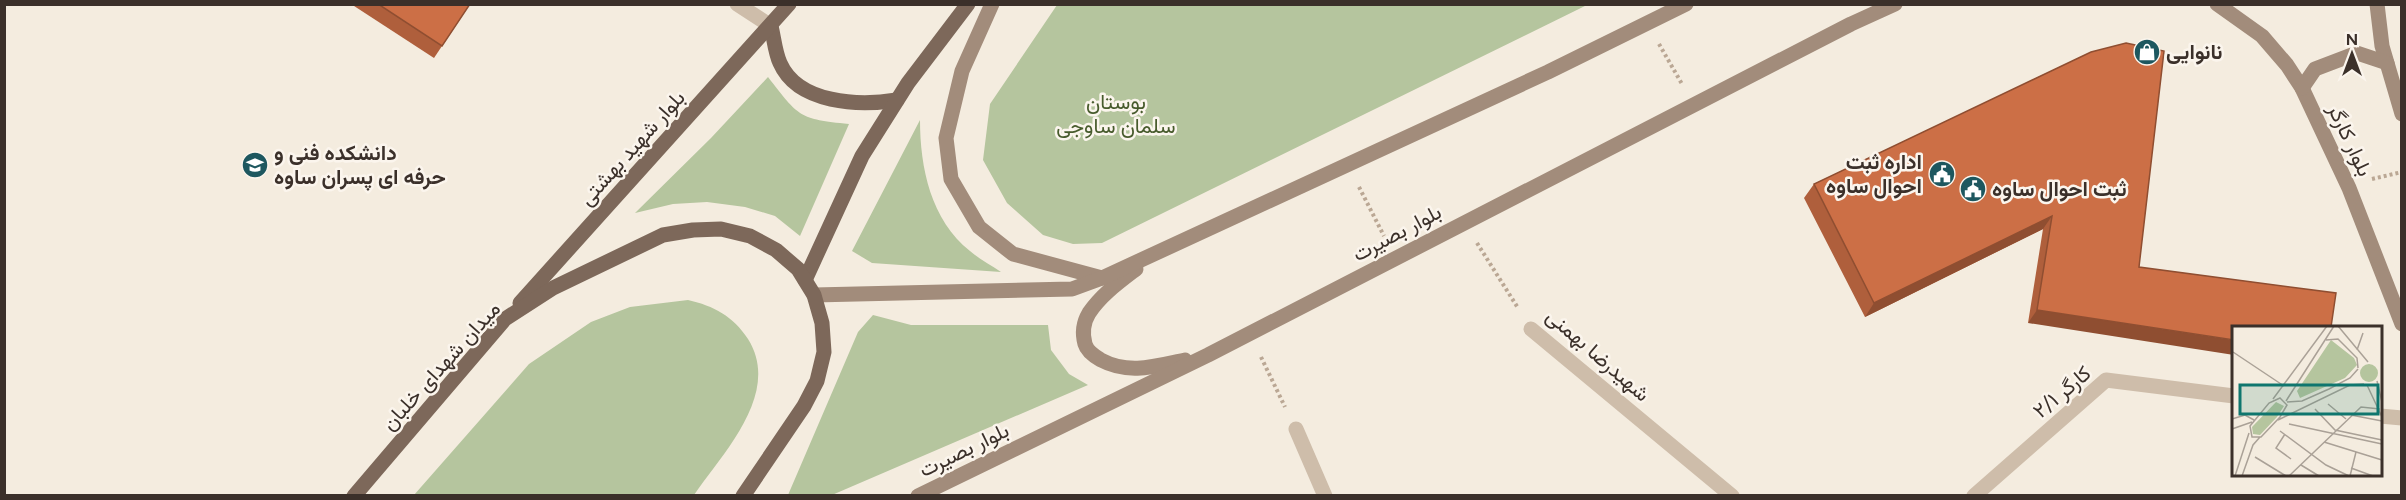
<svg xmlns="http://www.w3.org/2000/svg" width="2406" height="500" font-family="Figtree,Vazirmatn,sans-serif">
	<rect width="100%" height="100%" fill="#f4ecdf"/>
	<g fill="#b5c59e">
		<path d="M1057,5V4L1587,5L1102,243L1073,244L1043,235L1007,203L983,160L990,104Z"/>
		<path d="M768,77C799,117 799,119 849,124L800,236L775,216L745,207L707,202L673,204L635,213L711,138Z"/>
		<path d="M920,120C920,168 931,220 970,251C979,259 991,265 1001,272L872,263L852,251Z"/>
		<path d="M688,300C714,306 733,316 748,339C782,393 723,453 694,495H414L529,364L591,322L630,307Z"/>
		<path d="M873,315L911,325H1048L1051,350L1069,374L1088,385L832,495H788L858,332Z"/>
	</g>
	<g fill="none" stroke-linecap="round" stroke-linejoin="round">
		<g stroke="#baa794" stroke-width="4" stroke-dasharray="3 3" stroke-linecap="butt">
			<path d="M1659,44L1682,84"/>
			<path d="M2372,179L2402,172"/>
			<path d="M1359,187L1384,236"/>
			<path d="M1477,243L1518,308"/>
			<path d="M1261,357L1285,407"/>
		</g>
		<g stroke="#cebdaa" stroke-width="15">
			<path d="M1531,329L1732,496"/>
			<path d="M2380,416L2402,418"/>
			<path d="M1296,429L1325,496"/>
			<path d="M1974,496L2106,380L2234,396"/>
		</g>
		<path stroke="#cebdaa" stroke-width="15" d="M737,4L771,26"/>
		<g stroke="#a28c7b" stroke-width="15">
			<path d="M992,4L962,71L946,138L951,179L979,227L1013,254L1102,278"/>
			<path d="M2217,4L2262,36L2287,65L2302,88L2349,188L2402,324"/>
			<path d="M2377,4L2382,46L2402,114"/>
			<path d="M2302,88L2315,69L2357,53L2387,63"/>
			<path d="M1136,269C1119,282 1101,295 1089,313C1083,323 1082,333 1085,344C1087,351 1094,356 1101,360C1129,375 1156,366 1185,360"/>
			<path d="M814,295L1072,289L1102,278L1548,72L1686,4"/>
			<path d="M918,496L1208,355L1851,24L1895,4"/>
		</g>
		<g stroke="#7d685a" stroke-width="15">
			<path d="M771,26C774,38 775,52 780,63C798,104 859,106 897,100"/>
			<path d="M805,280L862,156L908,83L968,4"/>
			<path d="M520,303L789,4"/>
			<path d="M354,496L505,319L553,288L663,235L693,230L721,229L750,236L776,250L798,269L814,295L822,323L824,352L817,381L804,406L743,496"/>
		</g>
	</g>
	<g fill="#af5f3c">
		<path d="M351,4H470L434,58Z"/>
		<path d="M2091,52L2139,267L2028,323L2043,229L1865,317L1804,198L1814,184Z"/>
	</g>
	<g fill="#8f4e31">
		<path d="M2052,216L2043,229L1865,317L1874,303Z"/>
		<path d="M2037,310L2234,340V355L2028,323Z"/>
	</g>
	<g fill="#cc6f46" stroke="#8f4e31" stroke-width="1.5">
		<path d="M378,4H470L442,46Z"/>
		<path d="M2126,43L2164,51L2139,267L2336,293L2331,327H2234V340L2037,310L2052,216L1874,303L1814,184L2091,52Z"/>
	</g>
	<defs>
		<symbol id="shop-disc" viewBox="-11 -11 22 22"><circle r="9.5" fill="#1d575f" stroke="#fbf5ed"/><path d="M-5-2.5h2.3a2.7 3.5 0 0 1 5.4 0H5L5.5 6h-11ZM-1.5-2.5h3a1.5 2.3 0 0 0-3 0Z" fill="#fff"/></symbol>
		<symbol id="university-disc" viewBox="-11 -11 22 22"><circle r="9.5" fill="#1d575f" stroke="#fbf5ed"/><path d="M0-5L7-2L0 1L-7-2ZM-4 1L0 2.5L4 1V4Q0 6-4 4Z" fill="#fff"/></symbol>
		<symbol id="civic-disc" viewBox="-11 -11 22 22"><circle r="9.5" fill="#1d575f" stroke="#fbf5ed"/><path d="M-.6-6.5H3V-4.5H.6V-3L4-1V1h2V6H-6V1h2V-1L-.6-3ZM-1.2 2.5V6h2.4V2.5Z" fill="#fff"/></symbol>
	</defs>
	<g fill-rule="evenodd">
		<use href="#shop-disc" x="2132" y="37" width="30" height="30"/>
		<use href="#university-disc" x="240" y="150" width="30" height="30"/>
		<use href="#civic-disc" x="1927" y="159" width="30" height="30"/>
		<use href="#civic-disc" x="1958" y="174" width="30" height="30"/>
	</g>
	<g text-anchor="middle" stroke-width="5" stroke-linejoin="round" paint-order="stroke">
		<g font-size="21" font-weight="bold" fill="#3b302a" stroke="#fbf5ed" text-anchor="start">
			<text x="2166" y="59">نانوایی</text>
			<text x="274" y="160">دانشکده فنی و<tspan x="274" dy="24">حرفه ای پسران ساوه</tspan></text>
			<text x="1922" y="169" text-anchor="end">اداره ثبت<tspan x="1922" dy="24">احوال ساوه</tspan></text>
			<text x="1992" y="196">ثبت احوال ساوه</text>
		</g>
		<g font-size="21" fill="#475b2c" stroke="#fbf5ed">
			<text x="1116" y="109">بوستان<tspan x="1116" dy="24">سلمان ساوجی</tspan></text>
		</g>
		<g font-size="21" fill="#3b302a" stroke="#fbf5ed">
			<text transform="translate(2350 140) rotate(65)" y="7">بلوار کارگر</text>
			<text transform="translate(632 148) rotate(-48)" y="7">بلوار شهید بهشتی</text>
			<text transform="translate(1397 233) rotate(-28)" y="7">بلوار بصیرت</text>
			<text transform="translate(1598 355) rotate(41)" y="7">شهیدرضا بهمنی</text>
			<text transform="translate(441 366) rotate(-48)" y="7">میدان شهدای خلبان</text>
			<text transform="translate(2062 392) rotate(-40)" y="7">کارگر ۲/۱</text>
			<text transform="translate(964 450) rotate(-26)" y="7">بلوار بصیرت</text>
		</g>
	</g>
	<g transform="translate(2232 326)">
		<rect width="150" height="150" fill="#f4ecdf"/>
		<path d="M99,14L122,32L125,39L113,52L68,72L65,65ZM128 47a9 9 0 1 1 18 0a9 9 0 1 1-18 0ZM44,76L52,80L45,91L28,109L21,108L20,101Z" fill="#b5c59e"/>
		<path fill="none" stroke="#aaa197" stroke-width="1.5" d="M106,0L136,36M94,14L106,13L125,32L126,42M125,24L131,7M1,26L52,60M145,55L150,76M135,59L150,91M48,72L55,79L48,91L29,111H20L18,100L37,77ZM41,73L95,0M54,75L102,0M55,76L70,75L97,63L118,52L126,43M96,78L114,93M83,83L103,104L150,114M119,89L150,95M0,93L13,89L22,94M46,94L118,59L132,58M57,98L150,118M0,103L20,96M48,105L94,139L117,150M53,108L44,122L59,133M92,116L150,134M23,131L54,150M69,139L87,150M119,142L141,150M3,150L17,107M10,150L21,119L28,111M57,150L129,81L148,83M118,150L124,126"/>
		<path fill="#0f766e" fill-opacity="0.15" stroke="#0f766e" stroke-width="3" d="M8,59H146V88H8Z"/>
		<rect width="150" height="150" fill="none" stroke="#3b302a" stroke-width="3"/>
	</g>
	<rect width="2406" height="500" fill="none" stroke="#3b302a" stroke-width="12"/>
	<g transform="translate(2352 54)" stroke="#fbf5ed" stroke-width="4.5" paint-order="stroke">
	<path d="M0-4.5L10 22L0 15L-10 22Z" fill="#3b302a"/>
	<text y="-9" font-size="16" font-weight="bold" text-anchor="middle" fill="#3b302a">N</text>
	</g>
</svg>
